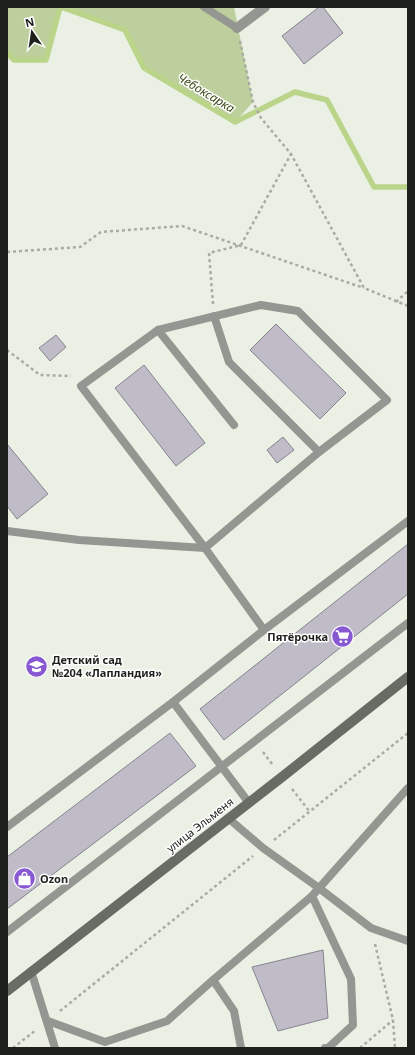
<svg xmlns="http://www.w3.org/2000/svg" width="415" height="1055" font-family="'Noto Sans',sans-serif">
	<rect width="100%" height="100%" fill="#ebf0e4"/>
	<g fill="#bccf9c">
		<path d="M7,7H61L46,60H14L7,53Z"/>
		<path d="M61,7H234L253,102L235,122L144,68L125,30Z"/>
	</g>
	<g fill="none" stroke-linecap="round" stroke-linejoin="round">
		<g stroke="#bad48a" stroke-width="5.5">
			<path d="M61,7L125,30L144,68L235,122L295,92L327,100L374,187H408"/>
			<path d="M7,53L14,60H46L60,7"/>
		</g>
	</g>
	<g fill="#bfbcc8" stroke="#86838e">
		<path d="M319,7H323L343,33L304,64L282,36Z"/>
		<path d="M276,324L346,393L320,419L250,350Z"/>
		<path d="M56,335L66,347L50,361L39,348Z"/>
		<path d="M144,365L205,443L176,466L115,388Z"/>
		<path d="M283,437L294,450L277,463L267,450Z"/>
		<path d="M7,444L48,494L17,519L7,506Z"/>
		<path d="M408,544V594L224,740L200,709Z"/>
		<path d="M170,733L196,766L7,909V857Z"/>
		<path d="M323,950L328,1018L278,1031L252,967Z"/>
	</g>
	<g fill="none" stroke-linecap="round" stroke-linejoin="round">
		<g stroke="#a8aca3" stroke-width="2.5" stroke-dasharray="3 3" stroke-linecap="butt">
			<path d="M240,41L253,102L261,118L291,154L364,288L408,306"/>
			<path d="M7,252L80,247L101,232L182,226L364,288"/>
			<path d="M396,302L408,291"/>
			<path d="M213,304L209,253L241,245L291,154"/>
			<path d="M7,350L40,375L71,376"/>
			<path d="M263,752L272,764"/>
			<path d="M292,789L310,812"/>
			<path d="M274,840L408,733"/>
			<path d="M375,944L393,1020L395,1048"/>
			<path d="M60,1011L253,856"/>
			<path d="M13,1048L36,1030"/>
			<path d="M360,1048L393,1020"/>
		</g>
		<g stroke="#949691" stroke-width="8">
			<path d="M204,7L237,28"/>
			<path d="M158,330L234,425"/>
			<path d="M7,531L79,540L205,548L319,452L229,362L214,316"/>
			<path d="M264,630L408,521"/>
			<path d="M249,803L173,702L264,630L205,548L81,386L158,330L261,305L298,311L387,400L319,452"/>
			<path d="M228,818L263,848L319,888L371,928L408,941"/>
			<path d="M7,827L173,702"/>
			<path d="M312,896L351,979L353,1025L328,1048H325"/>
			<path d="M7,932L408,623"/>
			<path d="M31,971L55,1048"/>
			<path d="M213,980L234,1011L241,1048"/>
			<path d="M48,1021L105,1042L167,1021L213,980L312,896L408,788"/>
		</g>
		<path stroke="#949691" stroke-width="10" d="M237,28L265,7"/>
		<path stroke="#696c65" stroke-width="10" d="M7,991L282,777L408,677"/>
	</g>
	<defs>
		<symbol id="supermarket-disc" viewBox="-11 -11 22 22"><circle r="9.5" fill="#8758d1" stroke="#fff"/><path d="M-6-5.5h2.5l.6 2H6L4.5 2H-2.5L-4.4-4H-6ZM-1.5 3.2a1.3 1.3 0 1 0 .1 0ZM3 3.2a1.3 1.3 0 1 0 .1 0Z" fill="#fff"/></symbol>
		<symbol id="school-disc" viewBox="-11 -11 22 22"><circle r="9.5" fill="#8758d1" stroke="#fff"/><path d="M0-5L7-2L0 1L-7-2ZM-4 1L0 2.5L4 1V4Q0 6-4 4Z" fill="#fff"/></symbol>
		<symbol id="shop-disc" viewBox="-11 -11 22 22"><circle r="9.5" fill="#8758d1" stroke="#fff"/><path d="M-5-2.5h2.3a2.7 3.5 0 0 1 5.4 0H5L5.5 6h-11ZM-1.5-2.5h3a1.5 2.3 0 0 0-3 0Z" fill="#fff"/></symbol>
	</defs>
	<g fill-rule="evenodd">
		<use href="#supermarket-disc" x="330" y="624" width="25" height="25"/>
		<use href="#school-disc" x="24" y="654" width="25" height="25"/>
		<use href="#shop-disc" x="12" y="866" width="25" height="25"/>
	</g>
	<g text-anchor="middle" stroke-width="3" stroke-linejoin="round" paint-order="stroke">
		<g font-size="11" font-weight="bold" fill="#1e201c" stroke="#fff" text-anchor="start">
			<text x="328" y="641" text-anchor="end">Пятёрочка</text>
			<text x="52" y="664">Детский сад<tspan x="52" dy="13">№204 «Лапландия»</tspan></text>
			<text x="40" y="883">Ozon</text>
		</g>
		<g font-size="11" fill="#1e201c" stroke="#fff">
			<text transform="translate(200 825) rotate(-38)" y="4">улица Эльменя</text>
		</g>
		<g font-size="12" font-style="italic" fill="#35450f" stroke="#fff">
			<text transform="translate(206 93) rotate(31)" y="4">Чебоксарка</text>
		</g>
	</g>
	<rect width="415" height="1055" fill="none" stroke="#1e201c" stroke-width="16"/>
	<g transform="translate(32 32) rotate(347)" stroke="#ffffff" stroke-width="3" paint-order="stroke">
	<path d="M0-3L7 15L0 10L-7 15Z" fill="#1e201c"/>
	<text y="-6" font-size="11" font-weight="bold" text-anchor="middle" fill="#1e201c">N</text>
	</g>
</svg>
